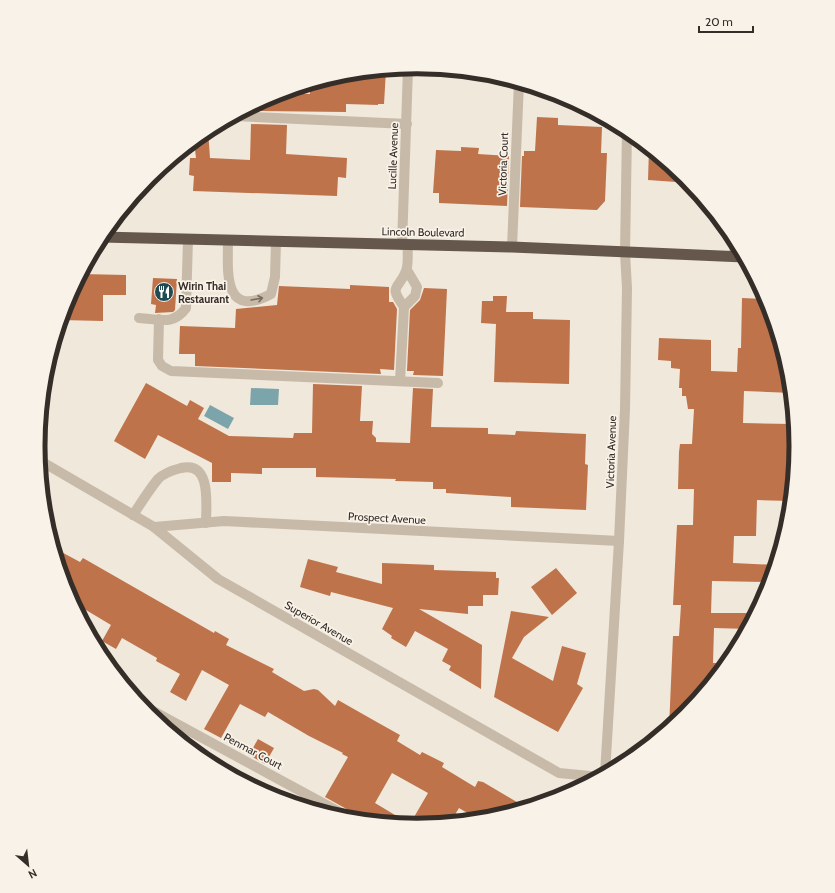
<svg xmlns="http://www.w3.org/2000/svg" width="835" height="893" font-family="Cabin,sans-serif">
	<rect width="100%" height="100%" fill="#f0e8db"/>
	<g fill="#7ca5ab">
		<path d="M251,388L279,389L278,405H250Z"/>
		<path d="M210,405L234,418L228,429L204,416Z"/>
	</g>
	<g fill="#be734b" fill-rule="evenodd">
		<path d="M386,70L384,104H378V105L346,104V112L260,111V102L272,96L281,93L310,94V85L344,74Z"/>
		<path d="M537,117L558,118V125L602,127L601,153H607L605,201L597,210L520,207L522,156H524V151H535Z"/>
		<path d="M251,124L287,125L286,154L347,158L346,178L338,177L337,196L193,191L194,176L189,175L190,158H196L194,141L208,130L210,158L250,160Z"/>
		<path d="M461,147L479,148L478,154L509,156L507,206L439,203V193H433L436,150L461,151Z"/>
		<path d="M649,148L686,178L690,183L648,180Z"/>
		<path d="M81,274L126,275V295H103V321L61,320L67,301Z"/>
		<path d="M153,278L177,279L175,310L173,312L155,313L156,305L151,304Z"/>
		<path d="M350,285L389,287V302H393L397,309L394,370L380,369L381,374L195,366V354H179L180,326L235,328L236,309L277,305L279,286L350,289Z"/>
		<path d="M424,288L447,289L443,376L413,375L414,371H407L410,310L420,300Z"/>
		<path d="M493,296H507L506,312H533V319L570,320L569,384L494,382L496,324L481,323L482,301H493Z"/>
		<path d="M742,298L767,299L768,301L790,372L792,393L744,391L743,423L791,424L790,476H792L791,501L757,500L756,536H734L733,563L776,565L771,582L712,581L711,613H752L751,623L748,629L714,628L713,663H728L686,715L669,728L673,636H679L681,605H673L677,525H693L694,489H678L679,452L680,444H692L694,409H688L686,396H682V388H679L680,369L671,368V361L658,360L659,338L711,340V371L737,372L738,348H741Z"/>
		<path d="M146,383L187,406L190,400L204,408L198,419L229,436L293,438L294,433H312L313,384L362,386L360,421H373L372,434L376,438V442L410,443L413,388L433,389L431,427L488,428V434L515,435L516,431L586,434L585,464L588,465L586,510L511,507V497L446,493V489H433V482L395,481L396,479L316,477V468H262V474L231,473V482H212V463L158,435L145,459L114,441Z"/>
		<path d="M54,548L80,562L83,558L214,633L215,631L229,639L226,645L274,669L272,672L304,691L314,689L318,690L335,706L338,700L375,721L400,735L397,741L420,755L422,752L444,763L442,767L475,787L478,781L483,782L527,808L491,819L479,820L459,808L450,823L417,826L368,821L325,797L348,757L342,754L343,753L309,736L268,712L265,717L240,704L221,738L204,729L229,685L202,670L186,701L170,692L180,674L156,661L157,658L122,638L116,649L102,641L111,625L81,607L78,612L67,592ZM392,773L428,793L410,824L375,803Z"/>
		<path d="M308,559L338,567L336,572L382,584V563L434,565V570L496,572V578H499L498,595H483V606H468V614L419,609L482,645L481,689L449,670L451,666L442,661L448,649L415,631L406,647L391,638L392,636L382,629L393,608L331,592L330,596L300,587Z"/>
		<path d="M556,568L577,593L552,615L531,587Z"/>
		<path d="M511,611L549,617L524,637L512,658L553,681L562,646L586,653L577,684L583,688L558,732L494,697Z"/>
		<path d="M258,739L274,748L265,764L249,755Z"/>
	</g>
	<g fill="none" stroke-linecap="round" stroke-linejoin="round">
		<g stroke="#c7baa8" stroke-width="10">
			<path d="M235,116L407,124"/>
			<path d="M228,240C228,270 222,320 271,294L275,277L276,241"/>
			<path d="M512,247L519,82"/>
			<path d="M734,257L735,239"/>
			<path d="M407,270L417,287L415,296L404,307C388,284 398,291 406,271C409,264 407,253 408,245"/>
			<path d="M139,318C159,319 173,326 186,308L188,239"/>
			<path d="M159,319L158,360L162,366L171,371L438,383"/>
			<path d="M400,381L404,307"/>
			<path d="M133,515C141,503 149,490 158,479C164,473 173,470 181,468C212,461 206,505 206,523"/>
			<path d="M140,704L354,820"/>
		</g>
		<g stroke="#c7baa8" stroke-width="10">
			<path d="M402,245L408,68"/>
			<path d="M39,460L154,527L218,579L559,773L600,777"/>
			<path d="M154,527L224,521L619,541"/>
			<path d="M605,774L619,541L625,409L627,288L625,253L627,130"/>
		</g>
		<path stroke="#66574c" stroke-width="11" d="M101,237L512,247L744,257"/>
	</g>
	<defs><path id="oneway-shaft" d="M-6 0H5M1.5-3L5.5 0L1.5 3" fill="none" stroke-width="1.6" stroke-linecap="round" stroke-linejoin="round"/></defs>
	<use stroke="#776c62" href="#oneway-shaft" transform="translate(257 299) rotate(-10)"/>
	<defs>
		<symbol id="restaurant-disc" viewBox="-11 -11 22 22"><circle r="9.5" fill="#204b54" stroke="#f8f2e8"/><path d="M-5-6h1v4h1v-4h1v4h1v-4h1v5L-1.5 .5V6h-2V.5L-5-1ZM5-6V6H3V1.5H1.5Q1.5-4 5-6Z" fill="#fff"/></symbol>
	</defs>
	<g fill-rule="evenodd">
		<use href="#restaurant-disc" x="153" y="281" width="22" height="22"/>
	</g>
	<g text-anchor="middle" stroke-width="3.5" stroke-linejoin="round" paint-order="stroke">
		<g font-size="11" fill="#352d28" stroke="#f8f2e8">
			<text transform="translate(393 156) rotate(-88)" y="4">Lucille Avenue</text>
			<text transform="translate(503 164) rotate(-88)" y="4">Victoria Court</text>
			<text transform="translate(423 232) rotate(1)" y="4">Lincoln Boulevard</text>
			<text transform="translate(611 452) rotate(-88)" y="4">Victoria Avenue</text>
			<text transform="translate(387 518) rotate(3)" y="4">Prospect Avenue</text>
			<text transform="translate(319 623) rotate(30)" y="4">Superior Avenue</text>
			<text transform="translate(253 751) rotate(28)" y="4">Penmar Court</text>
		</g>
		<g font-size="11" font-weight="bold" fill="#352d28" stroke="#f8f2e8" text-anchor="start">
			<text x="178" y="290">Wirin Thai<tspan x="178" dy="13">Restaurant</tspan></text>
		</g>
	</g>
	<path d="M0 0H835V893H0ZM45 446a372 372 0 1 1 744 0a372 372 0 1 1-744 0Z" fill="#f8f2e8" fill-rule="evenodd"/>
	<path fill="none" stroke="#352d28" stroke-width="5" d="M45 446a372 372 0 1 1 744 0a372 372 0 1 1-744 0Z"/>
	<g transform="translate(28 865) rotate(152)" stroke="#f8f2e8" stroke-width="3" paint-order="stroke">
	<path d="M0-3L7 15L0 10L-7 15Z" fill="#352d28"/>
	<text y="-6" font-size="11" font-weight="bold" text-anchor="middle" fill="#352d28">N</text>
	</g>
	<path d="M699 26v6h54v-6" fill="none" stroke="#352d28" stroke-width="2"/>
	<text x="705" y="26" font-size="12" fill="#352d28" stroke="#f8f2e8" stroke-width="3" paint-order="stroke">20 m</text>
</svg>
